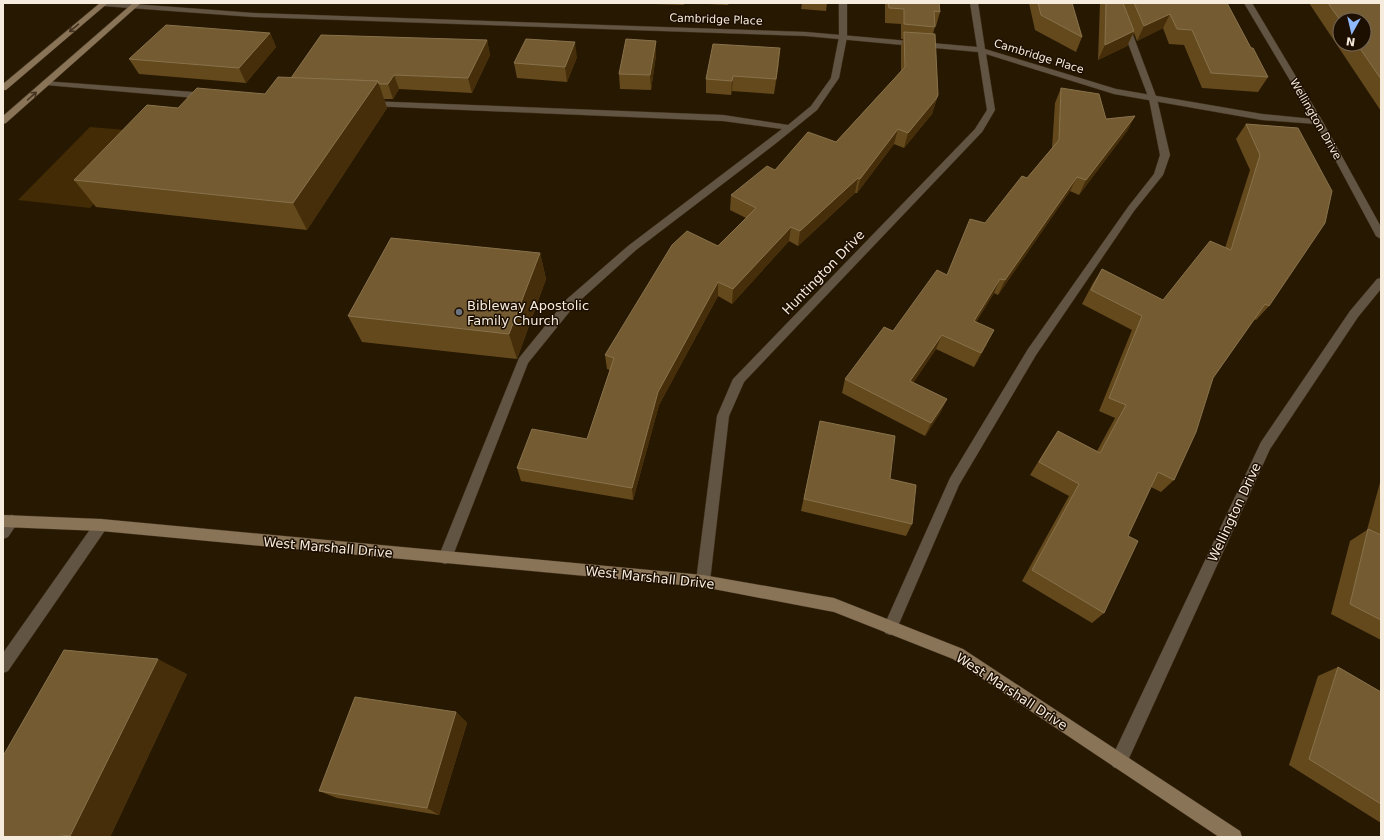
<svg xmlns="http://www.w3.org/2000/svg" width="1384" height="840" font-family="'DejaVu Sans',sans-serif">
	<rect width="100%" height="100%" fill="#271802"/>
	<path fill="#432c05" d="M90,127L161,133L90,208L18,200Z"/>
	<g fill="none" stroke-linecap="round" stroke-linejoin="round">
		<defs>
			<g id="lane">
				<path d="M839,3H847V37L839,78L817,110L775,144L636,250L575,305L528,363L452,558L450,562L445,564L440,562L438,558L519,358L567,299L628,246L782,129L723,121L371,106L368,105L367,103L368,101L723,115L788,125L811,106L831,78L839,37Z"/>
				<path d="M1113,3H1121L1157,99L1170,155L1163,175L1134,211L1036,355L959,485L895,633L890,635L885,633L883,628L950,478L1028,349L1128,207L1154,174L1160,155L1149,99Z"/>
				<path d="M43,81L207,93L211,96L207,99L46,85L42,83Z"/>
				<path d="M12,515L17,517L19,521L8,537L3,539C3,529 1,519 12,515Z"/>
				<path d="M101,519L106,521L108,525L106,529L8,671L3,673V653L96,521Z"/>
			</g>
			<g id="street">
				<path d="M100,3H120L253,13L806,32L977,47L970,3H978L985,49L1116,89L1262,114L1313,119L1244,3H1252L1323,122L1381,227V239L1376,236L1316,124L1262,120L1114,94L986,54L995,110L982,132L744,382L729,416L710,581L708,586L703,587L698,586L696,581L717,416L733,379L975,129L987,110L978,52L806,36L253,17L103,6H100Z"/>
				<path d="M1381,278V289L1358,317L1270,449L1125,767L1119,769L1113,767L1111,761L1113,755L1261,442L1350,311L1377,279Z"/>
			</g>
			<g id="secondary">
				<path d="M100,3H108L6,90H3V84Z"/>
				<path d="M133,3H141L6,123L3,124V116Z"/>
				<path d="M3,515L101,519L703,575L834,598L963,649L1240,831L1242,837H1219L953,659L834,612L703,587L101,531L3,527Z"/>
			</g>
		</defs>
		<use href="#lane" stroke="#40311c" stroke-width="1"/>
		<use href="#street" stroke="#40311c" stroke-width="1"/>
		<use href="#secondary" stroke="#40311c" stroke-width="1"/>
		<use href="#lane" fill="#625443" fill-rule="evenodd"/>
		<use href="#street" fill="#625443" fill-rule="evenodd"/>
		<use href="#secondary" fill="#8a7458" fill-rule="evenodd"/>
	</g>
	<g fill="#64491d" fill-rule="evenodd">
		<path d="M621,3H684V5Z"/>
		<path d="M686,3H729L728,5Z"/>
		<path d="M802,3H827L826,11L801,9Z"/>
		<path d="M885,3H939L940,12L936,26H935L933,34L938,95L932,114L904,148L894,144L857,193H855L798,246L789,241L732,304L718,296L659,405L633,500L521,481L517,468L587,439L610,370L607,369L605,355L746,218L730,210L731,195L775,170L836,142L901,71V46L903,39H901V24L885,23Z"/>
		<path d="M1029,3H1072L1082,37L1076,52L1035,30Z"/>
		<path d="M1100,3H1227L1251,48L1268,77L1258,92L1202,88L1184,45L1169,44L1163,28L1137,41L1134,33L1127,46L1098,60Z"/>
		<path d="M1309,3H1381V111ZM1340,20L1364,44H1340Z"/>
		<path d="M270,33L276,47L246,83L139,74L129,59Z"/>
		<path d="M487,40L490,55L472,93L399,89L393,99H384L387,108L307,230L96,207L74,180L178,108L265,94L291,78Z"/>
		<path d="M656,41V55L651,90L620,89L619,74Z"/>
		<path d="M577,57L567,82L517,78L514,63Z"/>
		<path d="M779,63L774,94L732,91L731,95L706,93V79Z"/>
		<path d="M1061,88L1106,119L1135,116L1127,131L1079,195L1070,191L998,295L994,293L976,322L987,344L974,367L936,349L913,383L947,399L940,413L925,436L842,393L845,379L893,331L947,275L985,223L1027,178L1052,148L1055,103Z"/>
		<path d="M1246,124L1298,128L1269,306L1256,320L1254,319L1213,378L1174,480L1161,492L1151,487L1128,536L1104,613L1092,623L1022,581L1069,496L1030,475L1049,444L1058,431L1097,451L1115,418L1099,411L1132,330L1082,304L1093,283L1102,269L1163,300L1225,248L1250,170L1236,139Z"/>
		<path d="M540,253L546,279L517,359L362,342L348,316Z"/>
		<path d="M820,421L890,479L912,524L906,536L801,511Z"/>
		<path d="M1381,479V640L1331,614L1350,541L1367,530Z"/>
		<path d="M1338,667L1381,692V823L1289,765L1318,676Z"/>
		<path d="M187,674L110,837H3Z"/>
		<path d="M456,712L467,723L439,815L337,798L319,791Z"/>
	</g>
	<g fill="#452e09">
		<path d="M1170,14L1163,28L1137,41L1144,26Z"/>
		<path d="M1134,31L1127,46L1098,60L1105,45Z"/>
		<path d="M270,33L276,47L246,83L239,68Z"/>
		<path d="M487,40L490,55L472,93L468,78Z"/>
		<path d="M656,41V55L651,90L650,75Z"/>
		<path d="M575,42L577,57L567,82L565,67Z"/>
		<path d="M780,48L779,63L774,94L776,79Z"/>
		<path d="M394,75L399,89L393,99L388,84Z"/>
		<path d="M733,76L732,91L731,95L732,81Z"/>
		<path d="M378,81L387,108L307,230L293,203Z"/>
		<path d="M938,95L932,114L904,148L908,133Z"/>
		<path d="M1135,116L1127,131L1079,195L1086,180Z"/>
		<path d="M898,129L894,144L857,193L860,179Z"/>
		<path d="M1077,177L1070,191L998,295L1005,280Z"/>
		<path d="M858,178L855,193L798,246L800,231Z"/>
		<path d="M791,227L789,241L732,304L733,289Z"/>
		<path d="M540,253L546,279L517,359L509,334Z"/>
		<path d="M1000,279L994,293L967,336L974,321Z"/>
		<path d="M718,282V296L659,405L633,500L632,488L658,392Z"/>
		<path d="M994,330L987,344L974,367L981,353Z"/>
		<path d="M942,335L936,349L905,395L910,381Z"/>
		<path d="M947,399L940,413L925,436L931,423Z"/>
		<path d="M158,659L187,674L110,837H77L70,836Z"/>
		<path d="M456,712L467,723L439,815L427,808Z"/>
		<path d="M61,835L71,837H60Z"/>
	</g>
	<g fill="#745b31" stroke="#88724c">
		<path d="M888,3H939L940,12L934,11L935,27L904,24V9L889,8Z"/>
		<path d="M1038,3H1072L1082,37L1041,15Z"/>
		<path d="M1106,3H1123L1134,31L1105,45Z"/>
		<path d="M1134,3H1227L1251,48H1253L1268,77L1211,73L1192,30L1177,29L1170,14L1144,26Z"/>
		<path d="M1328,3H1381V79L1357,44H1364V20H1340Z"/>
		<path d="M166,25L270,33L239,68L129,59Z"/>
		<path d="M904,32L935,34L938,95L936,99L908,133L898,129L860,179L858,178L800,231L791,227L733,289L718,282L658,392L632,488L517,468L532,429L587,439L614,358L605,355L672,245L687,231L718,246L756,208L731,195L767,166L775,170L808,132L836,142L905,67Z"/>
		<path d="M321,35L487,40L468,78L394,75L388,84H379L378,81L291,78Z"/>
		<path d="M526,39L575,42L565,67L514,63Z"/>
		<path d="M626,39L656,41L650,75L619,74Z"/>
		<path d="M713,44L780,48L776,79L733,76L732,81L706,79Z"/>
		<path d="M278,77L378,81L293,203L74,180L147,105L178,108L197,88L265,94Z"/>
		<path d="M1061,88L1099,94L1106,119L1135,116L1086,180L1077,177L1005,280L1000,279L974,321L994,330L981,353L942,335L910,381L947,399L931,423L845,379L884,327L893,331L937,270L947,275L970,219L985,223L1022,176L1027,178L1059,140Z"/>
		<path d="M1246,124L1298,128L1332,191L1325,223L1269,306L1265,304L1213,378L1196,432L1174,480L1158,472L1128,536L1138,541L1104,613L1032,570L1079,484L1039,462L1058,431L1100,453L1126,405L1109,398L1142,316L1091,290L1102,269L1163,300L1210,241L1231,250L1260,155Z"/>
		<path d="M391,238L540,253L509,334L348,316Z"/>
		<path d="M820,421L895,436L890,479L916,485L912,524L804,499Z"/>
		<path d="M1368,529L1381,535V620L1350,604Z"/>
		<path d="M64,650L158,659L70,836L61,835L60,837H3V756Z"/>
		<path d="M1338,667L1381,692V804L1309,759Z"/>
		<path d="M355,697L456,712L427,808L319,791Z"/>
	</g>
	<defs><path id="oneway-shaft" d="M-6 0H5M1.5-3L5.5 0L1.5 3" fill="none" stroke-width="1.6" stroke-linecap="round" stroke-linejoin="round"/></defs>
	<g stroke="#43321f">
		<use href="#oneway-shaft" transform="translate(74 28) rotate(140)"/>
		<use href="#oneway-shaft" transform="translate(32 96) rotate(-42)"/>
	</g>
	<circle fill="#6b7280" stroke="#1d0f00" stroke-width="1.5" cx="459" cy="312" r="4"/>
	<g text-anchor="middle" stroke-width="3" stroke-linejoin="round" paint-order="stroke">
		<g font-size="11" fill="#f6ecde" stroke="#1d0f00">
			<text transform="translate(716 19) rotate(2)" y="4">Cambridge Place</text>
			<text transform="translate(1039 56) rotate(17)" y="4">Cambridge Place</text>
			<text transform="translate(1316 119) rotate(60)" y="4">Wellington Drive</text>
		</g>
		<g font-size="13" fill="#f6ecde" stroke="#1d0f00">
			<text transform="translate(823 272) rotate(-46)" y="5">Huntington Drive</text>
			<text transform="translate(1234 512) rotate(-65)" y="5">Wellington Drive</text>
			<text transform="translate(328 547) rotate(5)" y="5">West Marshall Drive</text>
			<text transform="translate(650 577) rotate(6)" y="5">West Marshall Drive</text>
			<text transform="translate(1012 691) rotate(33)" y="5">West Marshall Drive</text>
		</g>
		<g font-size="13" fill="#f6ecde" stroke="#1d0f00" text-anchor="start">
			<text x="467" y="310">Bibleway Apostolic<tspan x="467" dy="15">Family Church</tspan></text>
		</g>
	</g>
	<rect width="1384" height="840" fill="none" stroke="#f6ecde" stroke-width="8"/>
	<g transform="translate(1352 32) rotate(188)"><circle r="19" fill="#1d0f00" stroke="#746759"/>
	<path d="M0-3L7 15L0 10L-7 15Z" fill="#8fb8fd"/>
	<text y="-6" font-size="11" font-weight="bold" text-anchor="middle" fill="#f6ecde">N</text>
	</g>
</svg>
